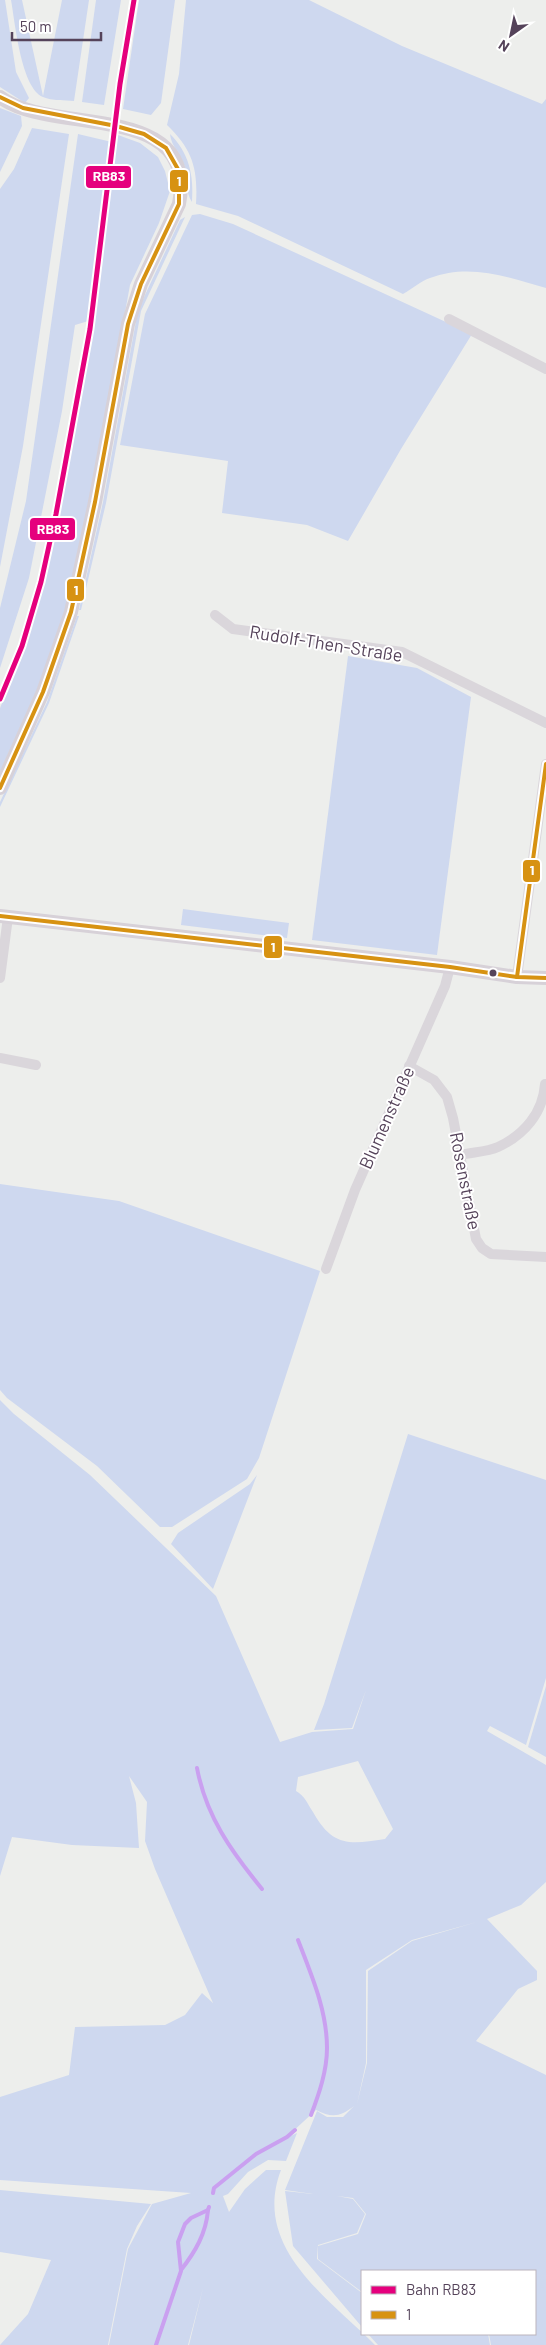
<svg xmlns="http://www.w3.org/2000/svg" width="546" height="2345" font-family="Barlow,sans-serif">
	<rect width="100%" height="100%" fill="#edeeec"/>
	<g fill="#ced8ef" fill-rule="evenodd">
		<path d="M0,0H5L16,72L29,98L25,103L0,87Z"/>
		<path d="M11,0H22L43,96L62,0H89L74,101C65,100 52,101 43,97C21,88 15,22 11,0Z"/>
		<path d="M96,0H121L104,105L82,102Z"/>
		<path d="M139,0H175L161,103L151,115L123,109Z"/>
		<path d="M186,0H309L402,46L542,104L546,99V288C507,277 470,263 430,278C421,281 412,289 403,294L238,216L196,204C198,169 193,150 167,125L179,74Z"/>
		<path d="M0,108L21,116L22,126L0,172Z"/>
		<path d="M32,128L69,134L23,446L0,567V189L14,169Z"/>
		<path d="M78,134L116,143L118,135L140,143L158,157L165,171L170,191L159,223L130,285L88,516L66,609L37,690L0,772V708L25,647L44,583L59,515L95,319L75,325L62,411L29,578L0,668V608L26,501Z"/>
		<path d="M170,134C189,153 194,175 192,202C185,193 188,178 185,167C181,155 171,146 170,134Z"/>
		<path d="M200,214L233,224L472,334L401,449L348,541L307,525L222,513L228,461L120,445L145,314L192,215Z"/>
		<path d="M185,217L141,311L106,503L81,610H79L103,502L138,310L180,220Z"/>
		<path d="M77,616H79L49,703L0,807V802L47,702Z"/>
		<path d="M348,656L417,668L471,697L437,955L312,940Z"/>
		<path d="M183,909L289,923L287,938L181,925Z"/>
		<path d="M0,1184L119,1201L320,1271L259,1458L247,1479L172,1527H160L97,1466L7,1398L0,1390Z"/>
		<path d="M0,1400L14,1414L90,1475L216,1596L280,1742L312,1732L353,1729L366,1690L352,1728L314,1730L324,1704L408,1434L546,1480V1678L526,1745L490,1726L487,1731L546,1765V1882L521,1905L487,1919L537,1971V1980L518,1989L476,2041L546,2075V2345H491L489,2334H535V2271H362V2292L318,2259V2246L358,2234L366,2214L353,2198L337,2196L353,2199L365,2214L357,2233L318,2245L317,2259L362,2293V2327L293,2246L285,2191L313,2194L285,2190L317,2111L327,2117H343L354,2106C340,2117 332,2118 316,2110L290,2134L274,2144L297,2133L286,2161L268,2160L248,2172L228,2194L223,2196L229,2212L245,2189L266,2170H281C251,2248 330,2299 375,2345H189L203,2288L188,2345H109L128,2249L152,2204L191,2193L0,2180V2097L69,2075L75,2027L165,2025L185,2015L202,1993L213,2003L155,1869L145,1841L147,1802L129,1776L136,1803L139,1848L72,1845L12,1837L0,1876ZM358,1761L393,1829L385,1839C348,1845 332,1846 313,1812C307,1803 305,1796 296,1791L298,1777ZM477,1922L412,1941L368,1971L367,2063L357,2104L366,2063V1970L412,1940Z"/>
		<path d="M257,1475L213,1589L171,1544L178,1533L250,1484Z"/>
		<path d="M546,1686V1757L528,1747Z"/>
		<path d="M0,2190L151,2204L137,2226L127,2249L108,2345H0L28,2314L51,2260L0,2252Z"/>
		<path d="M368,2334H488L490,2345H378Z"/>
	</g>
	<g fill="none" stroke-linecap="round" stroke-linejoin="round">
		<g stroke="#caa0f0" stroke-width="4">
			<path d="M197,1768C206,1816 231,1851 262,1889"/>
			<path d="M298,1940C311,1974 327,2010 327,2048C327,2071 319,2094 311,2115"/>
			<path d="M213,2193L214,2188L256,2154L287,2137L295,2130"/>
			<path d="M181,2270C195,2252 206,2234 208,2210"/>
			<path d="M156,2345L181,2271L178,2242L185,2224L191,2218L208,2210L209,2207"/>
		</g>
		<g stroke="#dad6db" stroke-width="10">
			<path d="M449,319L546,369"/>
			<path d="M215,615L233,629L402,652L546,723"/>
			<path d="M517,977L546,764"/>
			<path d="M0,978L8,917"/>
			<path d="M0,1058L36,1065"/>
			<path d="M409,1066L434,1080L447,1097L453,1118L476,1239L482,1248L491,1254L546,1257"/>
			<path d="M460,1155C472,1152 487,1152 498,1147C524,1135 543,1113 545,1084"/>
			<path d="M326,1269L355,1190L445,986L450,967"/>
		</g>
		<g stroke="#d7d1d8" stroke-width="14">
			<path d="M0,97C50,136 199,99 179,204L141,284L128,324L95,502L71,612L43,692L0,788"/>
			<path d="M0,916L450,967L517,977L546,978"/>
		</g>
		<defs>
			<g id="bus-1">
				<path d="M0,97L23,108L116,126L144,134L166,148L179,171V204L141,284L128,324L95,502L71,612L43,692L0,788"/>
				<path d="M0,916L450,967L517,977L546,978"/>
				<path d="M517,977L546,764"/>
			</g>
		</defs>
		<use href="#bus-1" stroke="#fff" stroke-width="8"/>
		<use href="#bus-1" stroke="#d79212" stroke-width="4"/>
		<defs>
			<path id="rail-1" d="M0,699L22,646L41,582L56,514L90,329L120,84L134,0"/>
		</defs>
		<use href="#rail-1" stroke="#fff" stroke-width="9"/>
		<use href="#rail-1" stroke="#e5007d" stroke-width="5"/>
	</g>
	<circle fill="#55435a" stroke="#fff" stroke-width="2" cx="493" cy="973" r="4.5"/>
	<g text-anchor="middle" stroke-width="4" stroke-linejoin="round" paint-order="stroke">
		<g font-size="18" fill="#55435a" stroke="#fff">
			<text transform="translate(326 644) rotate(9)" y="6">Rudolf-Then-Straße</text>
			<text transform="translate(387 1118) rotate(-66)" y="6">Blumenstraße</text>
			<text transform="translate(465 1181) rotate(79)" y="6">Rosenstraße</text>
		</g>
	</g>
	<g stroke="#fff" stroke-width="2">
		<rect x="85" y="165" width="47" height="24" rx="5" fill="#e5007d"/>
		<rect x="169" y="169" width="20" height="24" rx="5" fill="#d79212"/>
		<rect x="29" y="517" width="47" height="24" rx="5" fill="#e5007d"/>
		<rect x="66" y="578" width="19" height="24" rx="5" fill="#d79212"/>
		<rect x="522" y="859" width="19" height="24" rx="5" fill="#d79212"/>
		<rect x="263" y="935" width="20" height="24" rx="5" fill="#d79212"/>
	</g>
	<g font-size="14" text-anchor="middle" font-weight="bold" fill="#fff">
		<text x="109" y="181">RB83</text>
		<text x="179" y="186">1</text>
		<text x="53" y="534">RB83</text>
		<text x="76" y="595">1</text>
		<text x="532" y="875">1</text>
		<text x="273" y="952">1</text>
	</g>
	<rect x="361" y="2270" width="175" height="65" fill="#ffffff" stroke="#bbb4bd"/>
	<rect x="371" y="2286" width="25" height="8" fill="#e5007d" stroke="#bbb4bd"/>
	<text x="406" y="2295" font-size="15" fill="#55435a">Bahn RB83</text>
	<rect x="371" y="2311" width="25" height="8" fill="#d79212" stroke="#bbb4bd"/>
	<text x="406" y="2320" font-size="15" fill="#55435a">1</text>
	<g transform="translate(511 35) rotate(213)" stroke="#ffffff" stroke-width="4" paint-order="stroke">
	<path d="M0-4L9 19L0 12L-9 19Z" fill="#55435a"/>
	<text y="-8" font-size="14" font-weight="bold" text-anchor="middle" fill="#55435a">N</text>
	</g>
	<path d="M12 32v8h89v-8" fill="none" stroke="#55435a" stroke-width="2.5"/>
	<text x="20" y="32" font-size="15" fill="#55435a" stroke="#ffffff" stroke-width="4" paint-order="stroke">50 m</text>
</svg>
